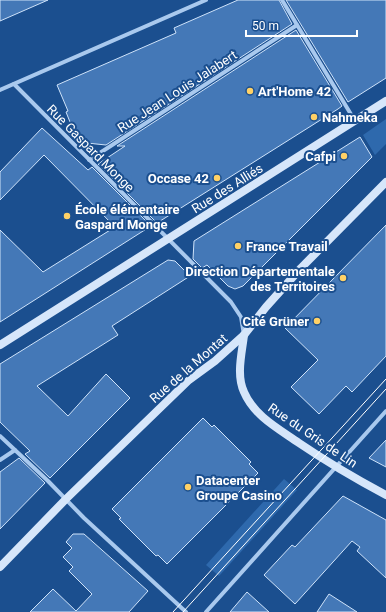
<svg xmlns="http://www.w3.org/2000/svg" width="386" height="612" font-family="Roboto,sans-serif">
	<rect width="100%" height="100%" fill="#1b4f8f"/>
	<g fill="#2e69ad">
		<path d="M386,119V144L375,155L363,135Z"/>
		<path d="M284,479L297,490L219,576L206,565Z"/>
	</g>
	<g fill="#4478b7" stroke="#cfe3fa">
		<path d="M0,0H48L0,21Z"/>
		<path d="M238,0H279L292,24L106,145L77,142L67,132L72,127L66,112L68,111L57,85L176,33L174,28Z"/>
		<path d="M286,0H386V78L348,102Z"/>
		<path d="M296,30L342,106L338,109L157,223L98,164L125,146H117Z"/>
		<path d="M42,128L88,170L92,167L151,226L0,322V230L43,272L115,227L44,155L0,200V172Z"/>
		<path d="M360,137L372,157L243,286L235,289L228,286L207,265L202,268L193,259L194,241Z"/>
		<path d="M386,225V356L352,392L346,386L319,414L291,387L318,360L285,328Z"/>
		<path d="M168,260L175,261L190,276L112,326L118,335L37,386L68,416L106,374L130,398L50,478L25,454L30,451L0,422V364Z"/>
		<path d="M203,418L212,427L214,425L251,462L249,464L258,473L167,564L158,555L156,556L119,519L121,518L112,509Z"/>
		<path d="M386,440V467L369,458Z"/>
		<path d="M19,458L45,483L0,529V472Z"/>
		<path d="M343,496L386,520V578L357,551L360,547L352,541L295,604L264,575L292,545L295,547Z"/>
		<path d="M73,534H84L148,591L129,612H30L53,589L76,611L92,594L69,571L73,567L63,557L72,548L66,542Z"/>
		<path d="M247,592L269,612H230Z"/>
		<path d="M329,594L357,612H317Z"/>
	</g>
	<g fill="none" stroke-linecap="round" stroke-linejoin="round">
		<g stroke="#a9c9ee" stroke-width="4">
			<path d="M282,0L355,121"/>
			<path d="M14,84L231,302L241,317L244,335"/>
			<path d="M0,90L206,0"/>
			<path d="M89,160L297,25"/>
			<path d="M0,436L48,481L84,518L186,612"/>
			<path d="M0,460L15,450"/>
			<path d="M206,612L386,411"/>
		</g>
		<g stroke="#d6e6fa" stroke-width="8">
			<path d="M244,335C242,353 236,375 244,392C254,416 279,429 299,443C327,462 356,479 386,495"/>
			<path d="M0,345L386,101"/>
			<path d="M0,567L66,499L189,380L215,361L244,335L266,307L301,268L386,182"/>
		</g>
		<g stroke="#fff" stroke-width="1">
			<path d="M173,612L386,379"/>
			<path d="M183,612L386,389"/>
		</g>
	</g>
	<g fill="#ffd166" stroke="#1b4f8f" stroke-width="1.5">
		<circle cx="250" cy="91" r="4"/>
		<circle cx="314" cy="117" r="4"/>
		<circle cx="344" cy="156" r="4"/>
		<circle cx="217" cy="178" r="4"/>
		<circle cx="67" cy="216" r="4"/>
		<circle cx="238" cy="246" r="4"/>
		<circle cx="343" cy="278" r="4"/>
		<circle cx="317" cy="321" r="4"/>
		<circle cx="188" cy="487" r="4"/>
	</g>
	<g text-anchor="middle" stroke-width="4" stroke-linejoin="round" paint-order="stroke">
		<g font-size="13" fill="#fff" stroke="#1b4f8f">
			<text transform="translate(177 91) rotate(-33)" y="5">Rue Jean Louis Jalabert</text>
			<text transform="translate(91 148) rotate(45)" y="5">Rue Gaspard Monge</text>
			<text transform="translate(227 188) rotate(-32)" y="5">Rue des Alliés</text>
			<text transform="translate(188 368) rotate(-41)" y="5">Rue de la Montat</text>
			<text transform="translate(313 435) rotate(34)" y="5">Rue du Gris de Lin</text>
		</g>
		<g font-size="13" font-weight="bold" fill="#fff" stroke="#1b4f8f" text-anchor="start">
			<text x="258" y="96">Art'Home 42</text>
			<text x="322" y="122">Nahmeka</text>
			<text x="336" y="161" text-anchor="end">Cafpi</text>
			<text x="209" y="183" text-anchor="end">Occase 42</text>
			<text x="75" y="214">École élémentaire<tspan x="75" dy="15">Gaspard Monge</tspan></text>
			<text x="246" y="251">France Travail</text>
			<text x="335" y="276" text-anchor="end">Direction Départementale<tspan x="335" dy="15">des Territoires</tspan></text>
			<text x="309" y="326" text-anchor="end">Cité Grüner</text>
			<text x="196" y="485">Datacenter<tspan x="196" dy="15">Groupe Casino</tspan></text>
		</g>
	</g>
	<path d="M246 30v6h111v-6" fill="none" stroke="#ffffff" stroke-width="2"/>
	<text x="252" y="30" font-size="12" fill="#ffffff" stroke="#1b4f8f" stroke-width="3" paint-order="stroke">50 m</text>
</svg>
